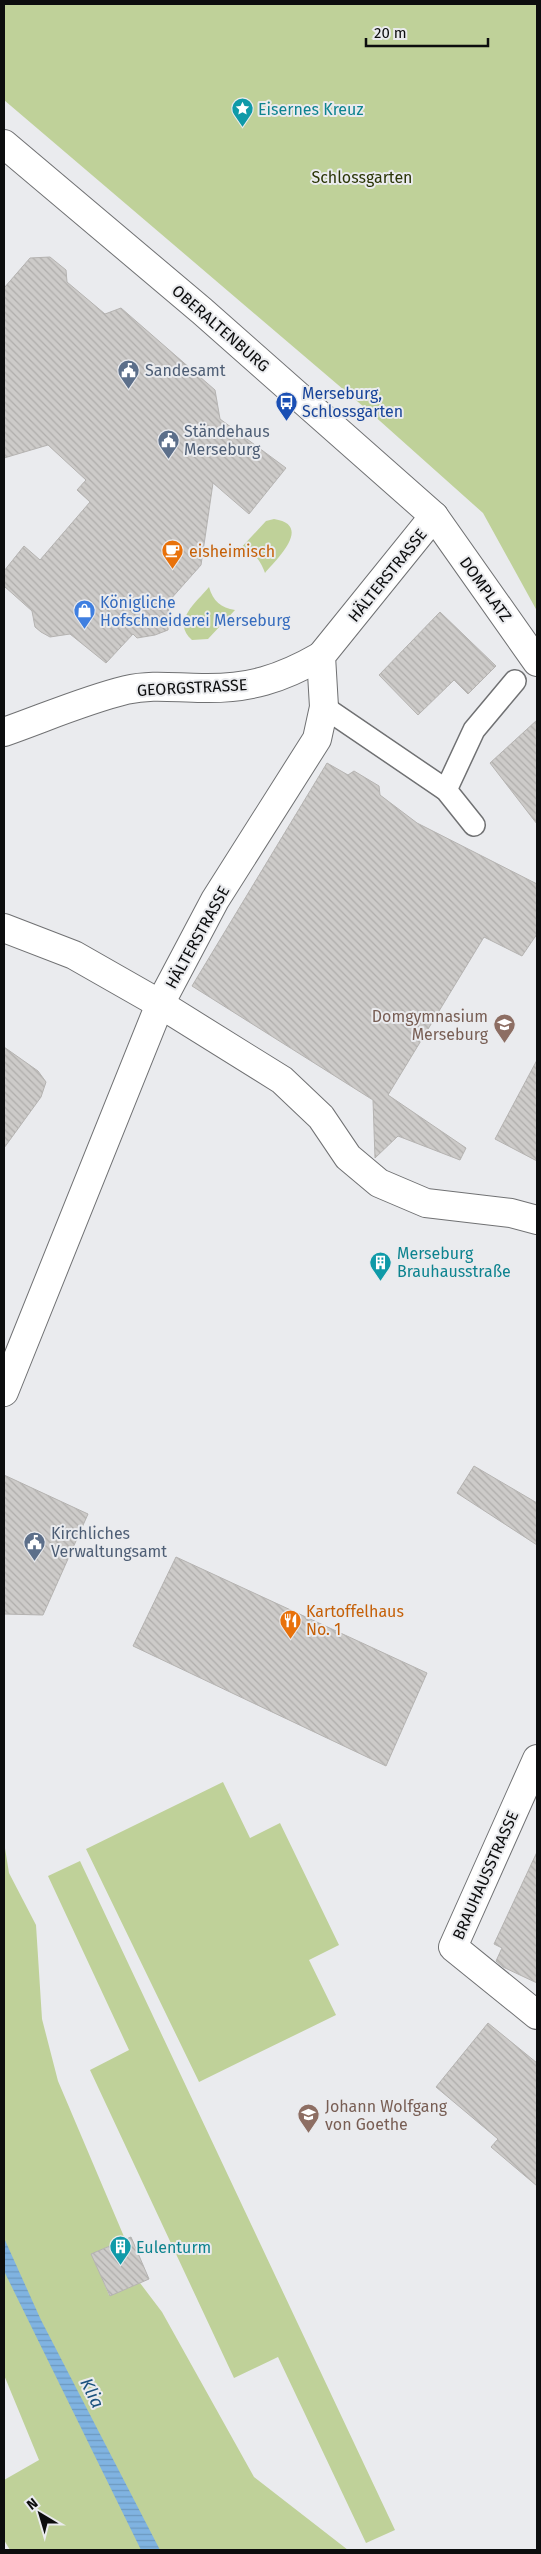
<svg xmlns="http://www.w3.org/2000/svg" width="541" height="2554" font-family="'Fira Sans',sans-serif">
	<defs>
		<pattern id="water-rules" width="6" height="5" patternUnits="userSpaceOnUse" patternTransform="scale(1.25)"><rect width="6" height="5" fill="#80b3e1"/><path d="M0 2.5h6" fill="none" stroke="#6d99c0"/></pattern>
		<pattern id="building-back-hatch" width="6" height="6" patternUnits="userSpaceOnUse" patternTransform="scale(1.25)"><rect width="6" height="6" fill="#cdcbc9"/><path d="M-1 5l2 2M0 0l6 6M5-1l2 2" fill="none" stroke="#afadab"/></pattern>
	</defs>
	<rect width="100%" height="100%" fill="#eaebee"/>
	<g fill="#bfd199">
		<path d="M4,4H537V611L483,513L371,413L4,100Z"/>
		<path d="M274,519C313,525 277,559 265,573C260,559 254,552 239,550L266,521Z"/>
		<path d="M209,587C213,601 221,608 235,610L208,639L192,640C171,621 196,603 209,587Z"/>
		<path d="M223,1782L250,1838L280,1823L339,1945L309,1960L336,2015L199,2082L86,1849Z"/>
		<path d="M4,1842L9,1873L36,1925L42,2019L58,2081L125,2239L92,2254L109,2295L140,2283L162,2312L254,2477L348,2550H10L4,2540V2480L39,2460L4,2375Z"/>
		<path d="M80,1861L395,2530L366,2543L278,2357L234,2378L90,2070L129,2050L48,1876Z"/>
	</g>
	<path fill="url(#water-rules)" d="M4,2238L41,2320L160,2550H141L4,2271Z"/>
	<g fill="url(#building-back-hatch)" stroke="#b5b3b1">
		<path d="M50,257L66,270L67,282L105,314L121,308L215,390L220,419L286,468L249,514L213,483L201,565L169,601L168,630L155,635L137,638L133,634L106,663L70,634L50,637L41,632L35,627L32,611L4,586V571L24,546L40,560L90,502L77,490L86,480L48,445L4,458V288L30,258Z"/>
		<path d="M440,612L496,666L468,694L454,680L418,715L379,675Z"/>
		<path d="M537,720V824L490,763Z"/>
		<path d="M327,763L348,775L354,771L379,786L380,795L417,823L537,884V934L522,956L484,937L388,1095L466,1148L460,1160L398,1136L375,1158L373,1100L192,986Z"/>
		<path d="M4,1047L38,1071L46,1082L41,1097L4,1148Z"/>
		<path d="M537,1060V1161L495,1139Z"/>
		<path d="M474,1466L537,1503V1545L457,1493Z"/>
		<path d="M4,1475L88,1514L43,1615L4,1614Z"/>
		<path d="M176,1557L427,1673L386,1766L133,1646Z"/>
		<path d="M537,1852V1983L503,1967L496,1961L502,1948L494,1944Z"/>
		<path d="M488,2023L537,2063V2186L491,2147L498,2139L436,2087Z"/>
		<path d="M131,2237L149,2279L110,2296L91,2254Z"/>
	</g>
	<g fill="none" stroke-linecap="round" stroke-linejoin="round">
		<defs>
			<g id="service">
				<path d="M324,707L446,790L474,825"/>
				<path d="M446,790L474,730L515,681"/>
			</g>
			<g id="minor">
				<path d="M4,144L202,311L434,516L537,662"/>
				<path d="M4,732C44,718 85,700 126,690C152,684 176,688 202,688C249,689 281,679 321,656"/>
				<path d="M4,928L74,955L160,1004L282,1080L321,1117L348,1157L379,1183L426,1203L511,1213L537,1220"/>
				<path d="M4,1392L160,1004L215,900L317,739L324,707L321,656L434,516"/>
				<path d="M537,1759L453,1947L537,2015"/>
			</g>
		</defs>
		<use href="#service" stroke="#707173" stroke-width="24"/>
		<use href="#minor" stroke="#707173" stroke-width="30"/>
		<use href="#service" stroke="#fff" stroke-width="21"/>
		<use href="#minor" stroke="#fff" stroke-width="28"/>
	</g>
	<defs>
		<symbol id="sight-pin" viewBox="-11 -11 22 30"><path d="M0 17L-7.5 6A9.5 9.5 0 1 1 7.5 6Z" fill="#0f9aa8" stroke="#eaebee"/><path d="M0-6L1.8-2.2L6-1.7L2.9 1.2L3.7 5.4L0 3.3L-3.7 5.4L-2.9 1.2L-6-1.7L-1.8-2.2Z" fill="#fff"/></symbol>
		<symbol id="civic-pin" viewBox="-11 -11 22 30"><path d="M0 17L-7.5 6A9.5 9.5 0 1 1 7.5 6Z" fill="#5c6f8a" stroke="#eaebee"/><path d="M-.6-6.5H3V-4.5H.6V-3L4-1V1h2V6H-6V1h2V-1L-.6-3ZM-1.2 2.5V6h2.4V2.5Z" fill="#fff"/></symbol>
		<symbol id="bus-pin" viewBox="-11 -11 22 30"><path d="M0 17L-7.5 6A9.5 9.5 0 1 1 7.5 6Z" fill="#1a4fb4" stroke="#eaebee"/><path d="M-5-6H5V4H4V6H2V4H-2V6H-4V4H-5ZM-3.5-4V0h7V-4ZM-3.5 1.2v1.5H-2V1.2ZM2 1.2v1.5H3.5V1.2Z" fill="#fff"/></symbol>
		<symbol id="cafe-pin" viewBox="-11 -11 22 30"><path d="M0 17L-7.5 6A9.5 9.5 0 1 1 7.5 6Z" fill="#e8710a" stroke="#eaebee"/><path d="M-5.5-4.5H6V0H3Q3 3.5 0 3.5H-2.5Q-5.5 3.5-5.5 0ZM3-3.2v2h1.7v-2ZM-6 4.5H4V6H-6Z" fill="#fff"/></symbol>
		<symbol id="shop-pin" viewBox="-11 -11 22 30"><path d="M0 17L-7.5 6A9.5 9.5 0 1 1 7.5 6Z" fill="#3f7fe0" stroke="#eaebee"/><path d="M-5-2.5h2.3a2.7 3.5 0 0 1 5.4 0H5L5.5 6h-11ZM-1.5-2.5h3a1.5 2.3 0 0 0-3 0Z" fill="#fff"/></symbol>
		<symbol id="school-pin" viewBox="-11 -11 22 30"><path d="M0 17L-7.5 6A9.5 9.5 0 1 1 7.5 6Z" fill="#8d6e63" stroke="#eaebee"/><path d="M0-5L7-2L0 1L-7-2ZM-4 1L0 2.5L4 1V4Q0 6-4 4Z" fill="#fff"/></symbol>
		<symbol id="building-pin" viewBox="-11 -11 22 30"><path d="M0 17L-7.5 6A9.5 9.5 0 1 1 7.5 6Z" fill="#0f9aa8" stroke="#eaebee"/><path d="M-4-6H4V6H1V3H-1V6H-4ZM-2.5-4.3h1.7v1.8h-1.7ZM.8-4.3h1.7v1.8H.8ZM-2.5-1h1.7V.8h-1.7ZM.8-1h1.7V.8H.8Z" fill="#fff"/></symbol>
		<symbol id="restaurant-pin" viewBox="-11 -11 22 30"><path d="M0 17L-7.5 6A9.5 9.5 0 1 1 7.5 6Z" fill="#e8710a" stroke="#eaebee"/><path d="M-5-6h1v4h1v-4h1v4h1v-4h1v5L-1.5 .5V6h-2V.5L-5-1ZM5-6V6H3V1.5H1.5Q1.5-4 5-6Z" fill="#fff"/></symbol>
	</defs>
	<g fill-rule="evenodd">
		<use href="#sight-pin" x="230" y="96" width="25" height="34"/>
		<use href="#civic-pin" x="116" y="358" width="25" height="34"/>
		<use href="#bus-pin" x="274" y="390" width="25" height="34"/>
		<use href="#civic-pin" x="156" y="428" width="25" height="34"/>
		<use href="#cafe-pin" x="160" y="538" width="25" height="34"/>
		<use href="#shop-pin" x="72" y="598" width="25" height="34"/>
		<use href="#school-pin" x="492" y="1012" width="25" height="34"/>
		<use href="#building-pin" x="368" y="1250" width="25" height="34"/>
		<use href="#civic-pin" x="22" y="1530" width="25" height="34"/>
		<use href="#restaurant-pin" x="278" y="1608" width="25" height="34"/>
		<use href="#school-pin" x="296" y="2102" width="25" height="34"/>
		<use href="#building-pin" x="108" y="2234" width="25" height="34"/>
	</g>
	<g text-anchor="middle" stroke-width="4" stroke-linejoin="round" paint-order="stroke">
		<g font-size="16" fill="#0d838f" stroke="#eaebee" text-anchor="start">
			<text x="258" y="115">Eisernes Kreuz</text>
			<text x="397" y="1259">Merseburg<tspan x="397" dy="18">Brauhausstraße</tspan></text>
			<text x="136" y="2253">Eulenturm</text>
		</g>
		<g font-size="16" fill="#2a3506" stroke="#eaebee">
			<text x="362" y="183">Schlossgarten</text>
		</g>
		<g font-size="16" fill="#0c0d0e" stroke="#eaebee">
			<text transform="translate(221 328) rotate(41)" y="6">OBERALTENBURG</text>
			<text transform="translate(387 575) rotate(-51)" y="6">HÄLTERSTRASSE</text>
			<text transform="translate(486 589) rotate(54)" y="6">DOMPLATZ</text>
			<text transform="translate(192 687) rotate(-3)" y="6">GEORGSTRASSE</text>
			<text transform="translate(197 937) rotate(-61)" y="6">HÄLTERSTRASSE</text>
			<text transform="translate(485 1875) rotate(-66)" y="6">BRAUHAUSSTRASSE</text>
		</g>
		<g font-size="16" fill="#4e5e75" stroke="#eaebee" text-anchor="start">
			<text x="145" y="376">Sandesamt</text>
			<text x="184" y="437">Ständehaus<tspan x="184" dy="18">Merseburg</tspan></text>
			<text x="51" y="1539">Kirchliches<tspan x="51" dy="18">Verwaltungsamt</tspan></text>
		</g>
		<g font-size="16" fill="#164399" stroke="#eaebee" text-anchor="start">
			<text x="302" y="399">Merseburg,<tspan x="302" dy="18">Schlossgarten</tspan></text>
		</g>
		<g font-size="16" fill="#c56008" stroke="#eaebee" text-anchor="start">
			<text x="189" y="557">eisheimisch</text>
			<text x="306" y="1617">Kartoffelhaus<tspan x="306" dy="18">No. 1</tspan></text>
		</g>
		<g font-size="16" fill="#366cbe" stroke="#eaebee" text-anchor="start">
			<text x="100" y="608">Königliche<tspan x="100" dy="18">Hofschneiderei Merseburg</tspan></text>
		</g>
		<g font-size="16" fill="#785e54" stroke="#eaebee" text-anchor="end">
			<text x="488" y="1022">Domgymnasium<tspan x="488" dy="18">Merseburg</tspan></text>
			<text x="325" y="2112" text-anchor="start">Johann Wolfgang<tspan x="325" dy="18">von Goethe</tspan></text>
		</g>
		<g font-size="18" font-style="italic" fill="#1b527e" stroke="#eaebee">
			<text transform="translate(92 2393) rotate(64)" y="6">Klia</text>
		</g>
	</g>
	<rect width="541" height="2554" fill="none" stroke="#0c0d0e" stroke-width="10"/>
	<g transform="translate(40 2514) rotate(322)" stroke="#eaebee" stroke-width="4" paint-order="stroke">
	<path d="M0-4L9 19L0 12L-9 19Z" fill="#0c0d0e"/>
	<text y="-8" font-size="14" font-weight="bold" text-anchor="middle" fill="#0c0d0e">N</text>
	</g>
	<path d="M366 38v8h122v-8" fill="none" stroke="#0c0d0e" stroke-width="2.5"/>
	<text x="374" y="38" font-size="15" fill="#0c0d0e" stroke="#eaebee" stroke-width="4" paint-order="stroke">20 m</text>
</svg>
